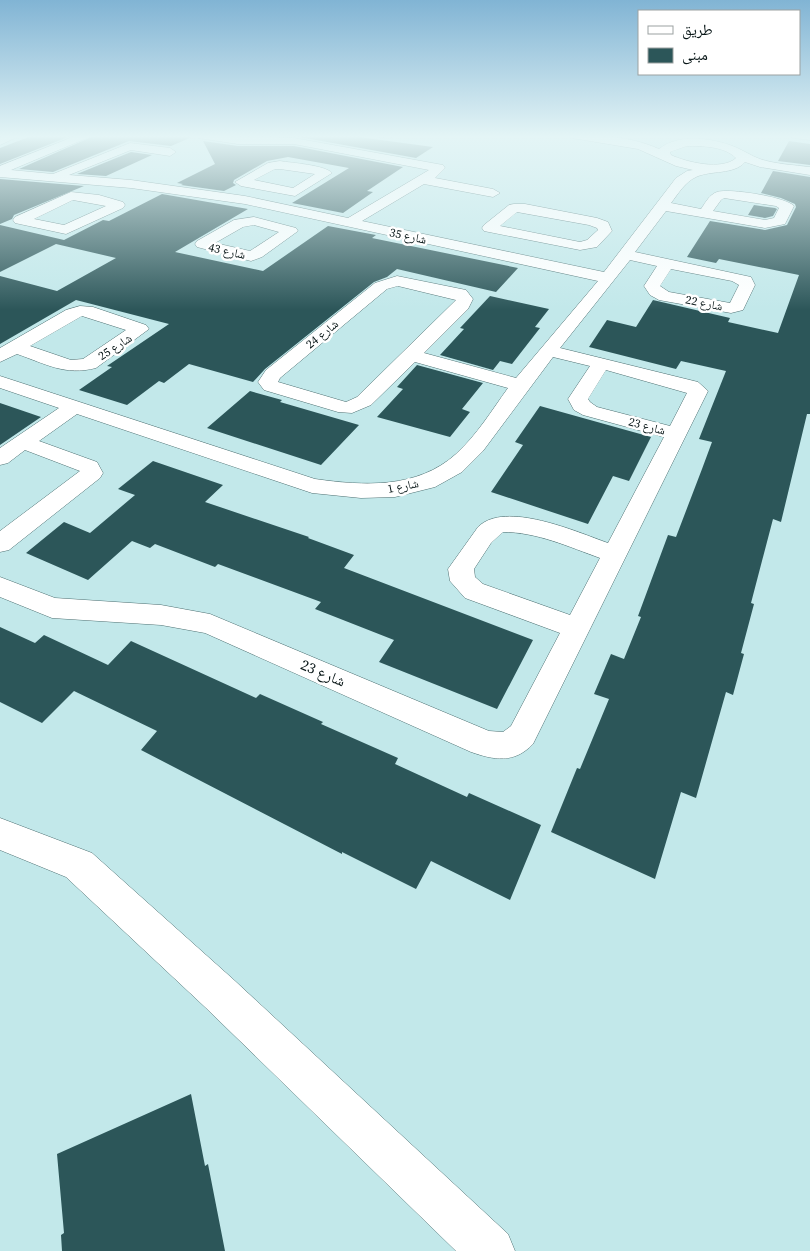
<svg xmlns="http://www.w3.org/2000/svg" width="810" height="1251" font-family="'Source Serif 4','Noto Naskh Arabic',serif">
	<rect width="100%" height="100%" fill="#c2e8ea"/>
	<g fill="#2c5659">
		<path d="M34,135H73L0,164V148Z"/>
		<path d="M96,135H190L192,137L171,146L129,141L53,172L19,169Z"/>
		<path d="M259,135H344L433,147L416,158L294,136Z"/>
		<path d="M203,141L238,146H294L403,167L367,191L373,192L343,213L292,203L349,168L288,157L267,161L234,180L233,183L236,185L224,191L181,185L183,184L177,183L215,164Z"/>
		<path d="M789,141L810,144V165L778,161Z"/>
		<path d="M131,152L152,155L106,176L77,174Z"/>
		<path d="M773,171L810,177V414H807L781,522L773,519L751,603L754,604L741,653L744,654L733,695L726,692L696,798L681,792L655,879L551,832L577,768L580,769L609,699L594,694L611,654L624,659L641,617L638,616L668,535L676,537L702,469L712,442L699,439L726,371L681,361L676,369L589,347L607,320L636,327L653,300L730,318L728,322L778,333L799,275L719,259L716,263L687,257L710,221L765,230L787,225L796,207L795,204L781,198L761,193Z"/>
		<path d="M0,179L84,186L14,215L12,219L0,224Z"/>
		<path d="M162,194L248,209L175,252L263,271L328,226L376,235L372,238L518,268L496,292L397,269L387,277L374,282L265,369L253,382L189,364L164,383L159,381L127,405L79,390L112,367L107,366L169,324L76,300L0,344V276L57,291L116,258L56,244L0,272V225L64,240L103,220L109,221Z"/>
		<path d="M754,205L775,208L777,209L773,216L765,218L748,215Z"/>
		<path d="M490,296L549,309L535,327L540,328L512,364L500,361L493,370L440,355L464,329L460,328Z"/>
		<path d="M417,365L483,383L462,409L470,412L450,437L377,417L403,389L397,387Z"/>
		<path d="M250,391L282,400L280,402L359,425L321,465L207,428Z"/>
		<path d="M0,403L41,417L0,445Z"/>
		<path d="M540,406L651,437L629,481L613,476L588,524L491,492L523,445L515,442Z"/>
		<path d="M153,461L223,485L205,502L309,537L308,538L354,555L344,568L533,640L497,709L379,662L394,640L315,609L321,602L218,564L215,567L155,544L150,548L132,541L88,580L26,553L64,522L90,533L135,495L118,489Z"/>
		<path d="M0,627L35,643L44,635L108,665L131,641L256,698L260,694L323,722L321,724L398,758L395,764L467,797L469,793L541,825L510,900L431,861L416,889L342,852V854L141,750L157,731L74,691L42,723L0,702Z"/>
		<path d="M191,1094L205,1166L208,1164L225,1251H62L61,1235L64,1233L57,1154Z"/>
	</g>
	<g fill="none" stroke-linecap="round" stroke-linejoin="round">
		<defs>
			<g id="minor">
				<path d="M5,135H17V137L0,145V138Z"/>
				<path d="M78,135H94L11,170L53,174L130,143L170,148L176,152L170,156L131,150L69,175L131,180L245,196L348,218L429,170L294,144H238L198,138L192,135L294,138L443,165L445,168L435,178L493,189L500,193L493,197L424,184L362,221L604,272L676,178L687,171L693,170L676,166L638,149L572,138L566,135C597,135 631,136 659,149C679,133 713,138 735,147C743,150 751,156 760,159C775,164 794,165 810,167V175L760,167L745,162C734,175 711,170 696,177C685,182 678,194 671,203L701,209C706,202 709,195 717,192C729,188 786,197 794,206L785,224L765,228L666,211L635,252L751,277L755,285L743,310L731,313L659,300L650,295L644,286L657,266L630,260L560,348L698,382L708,391L533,744C514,764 494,760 471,752L205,633L161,625L52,618L0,597V577L55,598L161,605L210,614L489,731L503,732L511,726L560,633L465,598L450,581L448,569L478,527C505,500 577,532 608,543L664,437L583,415L574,410L568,399L590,366L553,357L483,451L462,472L435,487L395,497L361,498L312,493L77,414L39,441L97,462L103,473L100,478L9,550L0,552V531L80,471L25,450L8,463L0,465V448L59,408L0,388V376L315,479C364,486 417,489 456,454C477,435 492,410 508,388L415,362L371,405L352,413L338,412L264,390L258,382L266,370L375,283L397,276L466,290L473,299L468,309L424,353L516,378L598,281L245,204L131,188L0,177V166ZM687,146C702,146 724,146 736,158C722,171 686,162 671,155L670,152ZM724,198L776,206L779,208L774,218L765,220L713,211L721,200ZM671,269L732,281L739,285L730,303L669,292L660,286ZM398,286L456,300L357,397L346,402L278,382L280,378L387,289ZM606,370L687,393L670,426L597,407L590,402L588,399ZM503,532C537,532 569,547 600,558L570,615L483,584L475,577L474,569L491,543Z"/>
				<path d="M376,135H395L389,138L378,137Z"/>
				<path d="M788,135H810V140L794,138Z"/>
				<path d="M280,161C292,163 325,165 332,173L295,196L241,186L235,182L268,163ZM275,169H280L315,174L293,188L254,180Z"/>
				<path d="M71,192L99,195L123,202L125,205L123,208L66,234L15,223L13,220L15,217ZM73,200L106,206L64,225L34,219Z"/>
				<path d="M514,204H525L597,218L608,222L612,231L597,247L580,250L484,231L482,228L484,225L509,205ZM517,212L589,225L597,228L598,230L587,240L580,242L500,226Z"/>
				<path d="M254,217L296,228L298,231L262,257L251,261L197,247L195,244L197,241L234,220ZM254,225L279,232L250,251L215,243L243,227Z"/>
				<path d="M80,306L93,307L146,325L149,329L96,368C65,376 46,364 17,354L0,362V348L66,310ZM82,316L126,330L83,359L71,360L30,346Z"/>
				<path d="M0,818L92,853L234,980L508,1234L515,1251H456L206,1008L66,877L0,850Z"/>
			</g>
		</defs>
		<use href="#minor" stroke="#4f7173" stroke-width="1"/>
		<use href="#minor" fill="#fff" fill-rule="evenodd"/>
	</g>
	<linearGradient id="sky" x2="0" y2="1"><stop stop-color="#81b4d4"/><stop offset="0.44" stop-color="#e4f5f6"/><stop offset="1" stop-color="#e4f5f6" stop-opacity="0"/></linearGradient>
	<rect width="810" height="310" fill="url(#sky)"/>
	<g text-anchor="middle" stroke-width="5" stroke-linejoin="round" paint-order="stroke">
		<g font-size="12" fill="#061415" stroke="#fff">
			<text transform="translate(408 236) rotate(12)" y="4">شارع 35</text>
			<text transform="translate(227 251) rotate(13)" y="4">شارع 43</text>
			<text transform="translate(704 303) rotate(11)" y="4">شارع 22</text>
			<text transform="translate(322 334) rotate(-39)" y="4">شارع 24</text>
			<text transform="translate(115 347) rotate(-33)" y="4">شارع 25</text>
			<text transform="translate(647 426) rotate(15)" y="4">شارع 23</text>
			<text transform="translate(403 486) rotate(-11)" y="4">شارع 1</text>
		</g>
		<g font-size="15" fill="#061415" stroke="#fff">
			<text transform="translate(323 673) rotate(23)" y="5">شارع 23</text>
		</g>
	</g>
	<rect x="638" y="10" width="162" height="65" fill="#ffffff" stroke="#9ba1a1"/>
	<rect x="648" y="26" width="25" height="8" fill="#ffffff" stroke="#9ba1a1"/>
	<text x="682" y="35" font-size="15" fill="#061415">طريق</text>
	<rect x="648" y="48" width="25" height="15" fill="#2c5659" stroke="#9ba1a1"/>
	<text x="682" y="60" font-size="15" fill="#061415">مبنى</text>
</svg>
